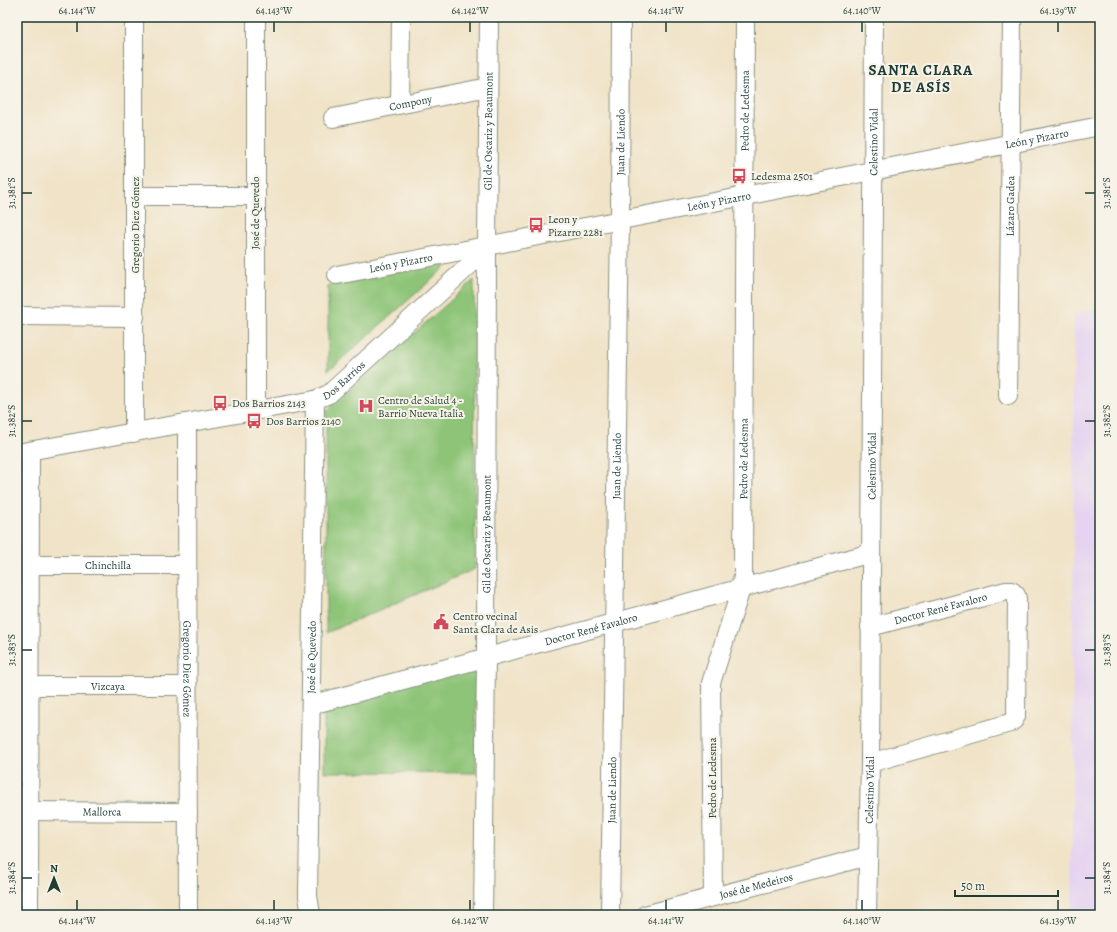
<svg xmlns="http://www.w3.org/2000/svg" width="1117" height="932" font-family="Alegreya,serif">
	<rect width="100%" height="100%" fill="#f7f3e8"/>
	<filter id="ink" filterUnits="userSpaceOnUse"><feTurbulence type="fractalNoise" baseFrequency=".025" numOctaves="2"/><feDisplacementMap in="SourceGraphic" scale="8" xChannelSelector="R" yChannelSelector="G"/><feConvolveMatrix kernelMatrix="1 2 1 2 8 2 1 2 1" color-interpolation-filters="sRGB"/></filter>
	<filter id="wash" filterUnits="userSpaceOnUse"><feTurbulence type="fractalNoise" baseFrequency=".012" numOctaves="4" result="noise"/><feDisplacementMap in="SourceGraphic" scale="16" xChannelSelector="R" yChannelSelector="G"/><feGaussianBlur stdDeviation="0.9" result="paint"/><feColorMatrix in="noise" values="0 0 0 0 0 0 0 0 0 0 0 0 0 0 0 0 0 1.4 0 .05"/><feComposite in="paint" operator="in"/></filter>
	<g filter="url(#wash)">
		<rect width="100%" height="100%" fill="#f0e3c7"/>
		<path fill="#e5d3f1" d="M1100,307V490L1098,491L1100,504V915H1072L1074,315Z"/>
		<g fill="#8dc477" stroke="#568056">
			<path d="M455,259L328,371V285Z"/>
			<path d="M474,280L475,569L326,633V411Z"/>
			<path d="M476,665V773L324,772V704Z"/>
		</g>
	</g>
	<g filter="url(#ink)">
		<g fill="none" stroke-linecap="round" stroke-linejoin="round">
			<defs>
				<g id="minor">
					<path d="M134,17V433"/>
					<path d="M400,104L401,17"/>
					<path id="s1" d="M333,118L488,87"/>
					<path d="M135,196H255"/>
					<path id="s2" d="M337,275L745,196L1100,126"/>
					<path d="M17,316L135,317"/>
					<path id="s3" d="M1008,396L1012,17"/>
					<path d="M256,410V17"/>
					<path id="s4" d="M187,423L188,915"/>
					<path id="s5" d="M17,453L315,400L329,394L487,249"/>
					<path id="s6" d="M29,565H186"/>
					<path id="s7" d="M870,627L1006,591H1012L1016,595L1017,599L1016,716L1014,720L1010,723L870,763"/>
					<path id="s8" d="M29,686H187"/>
					<path id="s9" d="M311,705L871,553"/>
					<path id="s10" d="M17,811L188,812"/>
					<path id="s11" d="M713,897L711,683L741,589L743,575L745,17"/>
					<path d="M29,915L30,451"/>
					<path id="s12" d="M311,915L308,896L315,400"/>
					<path id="s13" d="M483,915L486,658L487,245L489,17"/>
					<path id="s14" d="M610,915L620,220L621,17"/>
					<path id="s15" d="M645,915L868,856"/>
					<path id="s16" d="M867,915L870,763L874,17"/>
				</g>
			</defs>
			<use href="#minor" stroke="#88907e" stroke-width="20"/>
			<use href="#minor" stroke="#fff" stroke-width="18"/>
		</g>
	</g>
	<path fill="none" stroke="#1f3d34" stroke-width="1.5" d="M77,22V32M274,22V32M470,22V32M666,22V32M862,22V32M1058,22V32M22,193H32M1085,193H1095M22,421H32M1085,421H1095M22,650H32M1085,650H1095M22,878H32M1085,878H1095M77,900V910M274,900V910M470,900V910M666,900V910M862,900V910M1058,900V910"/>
	<defs>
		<symbol id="bus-bare" viewBox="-9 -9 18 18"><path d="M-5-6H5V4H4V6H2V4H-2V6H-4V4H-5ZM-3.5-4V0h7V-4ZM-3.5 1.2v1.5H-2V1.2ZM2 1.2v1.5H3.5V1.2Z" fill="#d1495b" stroke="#f7f3e8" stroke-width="2.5" paint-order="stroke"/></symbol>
		<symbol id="hospital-bare" viewBox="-9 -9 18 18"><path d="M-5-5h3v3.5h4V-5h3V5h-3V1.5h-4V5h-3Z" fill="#d1495b" stroke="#f7f3e8" stroke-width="2.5" paint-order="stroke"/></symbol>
		<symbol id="civic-bare" viewBox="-9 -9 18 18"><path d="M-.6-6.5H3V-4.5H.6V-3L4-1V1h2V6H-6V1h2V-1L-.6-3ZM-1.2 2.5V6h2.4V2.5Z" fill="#d1495b" stroke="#f7f3e8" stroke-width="2.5" paint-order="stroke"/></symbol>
	</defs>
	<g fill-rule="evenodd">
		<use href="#bus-bare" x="728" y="165" width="22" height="22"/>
		<use href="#bus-bare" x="525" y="214" width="22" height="22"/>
		<use href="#bus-bare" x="209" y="392" width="22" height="22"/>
		<use href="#hospital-bare" x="355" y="395" width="22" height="22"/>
		<use href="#bus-bare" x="243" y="410" width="22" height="22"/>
		<use href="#civic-bare" x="430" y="611" width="22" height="22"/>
	</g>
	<g text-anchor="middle" stroke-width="4" stroke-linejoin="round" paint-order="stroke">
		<g font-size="11" fill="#1f3d34" stroke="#f7f3e8">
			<text dy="4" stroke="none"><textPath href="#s1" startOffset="79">Compony</textPath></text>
			<text dy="4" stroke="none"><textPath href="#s11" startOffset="791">Pedro de Ledesma</textPath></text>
			<text dy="4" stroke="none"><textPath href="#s13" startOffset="784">Gil de Oscariz y Beaumont</textPath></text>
			<text dy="4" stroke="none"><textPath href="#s2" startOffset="713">León y Pizarro</textPath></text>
			<text dy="4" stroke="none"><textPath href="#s14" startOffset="773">Juan de Liendo</textPath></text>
			<text dy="4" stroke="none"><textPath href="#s16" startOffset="773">Celestino Vidal</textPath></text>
			<text dy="4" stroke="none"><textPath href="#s2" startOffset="389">León y Pizarro</textPath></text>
			<text dy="4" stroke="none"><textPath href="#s3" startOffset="190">Lázaro Gadea</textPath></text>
			<text transform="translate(255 213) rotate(-90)" y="4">José de Quevedo</text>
			<text transform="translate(135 225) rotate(-90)" y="4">Gregorio Diez Gómez</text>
			<text dy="4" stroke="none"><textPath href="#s2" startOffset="65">León y Pizarro</textPath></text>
			<text dy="4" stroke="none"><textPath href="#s5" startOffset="338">Dos Barrios</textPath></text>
			<text dy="4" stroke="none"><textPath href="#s11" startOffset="443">Pedro de Ledesma</textPath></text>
			<text dy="4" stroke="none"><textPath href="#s14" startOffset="449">Juan de Liendo</textPath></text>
			<text dy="4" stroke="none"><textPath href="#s16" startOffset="449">Celestino Vidal</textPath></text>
			<text dy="4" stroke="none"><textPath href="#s13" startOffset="381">Gil de Oscariz y Beaumont</textPath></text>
			<text dy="4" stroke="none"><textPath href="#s6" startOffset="79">Chinchilla</textPath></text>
			<text dy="4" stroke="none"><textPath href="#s7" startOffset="73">Doctor René Favaloro</textPath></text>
			<text dy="4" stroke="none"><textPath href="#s9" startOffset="290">Doctor René Favaloro</textPath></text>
			<text dy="4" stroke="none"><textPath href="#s12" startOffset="258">José de Quevedo</textPath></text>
			<text dy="4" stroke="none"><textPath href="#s4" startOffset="246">Gregorio Diez Gómez</textPath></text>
			<text dy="4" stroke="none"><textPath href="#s8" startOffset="79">Vizcaya</textPath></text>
			<text transform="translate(712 778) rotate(-90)" y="4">Pedro de Ledesma</text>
			<text dy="4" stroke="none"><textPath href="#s14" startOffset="125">Juan de Liendo</textPath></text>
			<text dy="4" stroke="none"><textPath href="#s16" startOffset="125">Celestino Vidal</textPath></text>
			<text dy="4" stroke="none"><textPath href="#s10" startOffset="85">Mallorca</textPath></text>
			<text dy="4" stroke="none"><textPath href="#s15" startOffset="115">José de Medeiros</textPath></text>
		</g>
		<g font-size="11" fill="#1f3d34" stroke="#f7f3e8" text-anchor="start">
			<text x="751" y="180">Ledesma 2501</text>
			<text x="548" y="223">Leon y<tspan x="548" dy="13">Pizarro 2281</tspan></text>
			<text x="378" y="404">Centro de Salud 4 -<tspan x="378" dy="13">Barrio Nueva Italia</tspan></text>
			<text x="232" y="407">Dos Barrios 2143</text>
			<text x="266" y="425">Dos Barrios 2140</text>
			<text x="453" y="620">Centro vecinal<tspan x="453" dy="13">Santa Clara de Asis</tspan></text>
		</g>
		<g font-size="15" font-weight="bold" letter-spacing="1" fill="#1f3d34" stroke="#f7f3e8">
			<text x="921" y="75">SANTA CLARA<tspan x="921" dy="17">DE ASÍS</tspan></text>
		</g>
	</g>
	<rect width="1117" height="932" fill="none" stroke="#f7f3e8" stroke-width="44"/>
	<g transform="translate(54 878)" stroke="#f7f3e8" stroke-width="3" paint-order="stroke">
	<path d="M0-3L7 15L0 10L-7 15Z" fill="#1f3d34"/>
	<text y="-6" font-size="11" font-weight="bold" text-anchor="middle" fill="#1f3d34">N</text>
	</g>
	<path d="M955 890v6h103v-6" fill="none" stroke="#1f3d34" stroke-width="2"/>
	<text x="961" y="890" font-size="12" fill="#1f3d34" stroke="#f7f3e8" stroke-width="3" paint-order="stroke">50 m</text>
	<rect x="22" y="22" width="1073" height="888" fill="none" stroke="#1f3d34" stroke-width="1.5"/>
	<g font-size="10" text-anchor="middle" fill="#1f3d34">
		<text x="77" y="14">64.144°W</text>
		<text x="274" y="14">64.143°W</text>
		<text x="470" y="14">64.142°W</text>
		<text x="666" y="14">64.141°W</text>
		<text x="862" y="14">64.140°W</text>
		<text x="1058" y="14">64.139°W</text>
		<text transform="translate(11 193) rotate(-90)" y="4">31.381°S</text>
		<text transform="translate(1106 193) rotate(-90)" y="4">31.381°S</text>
		<text transform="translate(11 421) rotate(-90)" y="4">31.382°S</text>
		<text transform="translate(1106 421) rotate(-90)" y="4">31.382°S</text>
		<text transform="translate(11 650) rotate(-90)" y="4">31.383°S</text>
		<text transform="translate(1106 650) rotate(-90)" y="4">31.383°S</text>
		<text transform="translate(11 878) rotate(-90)" y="4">31.384°S</text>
		<text transform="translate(1106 878) rotate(-90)" y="4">31.384°S</text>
		<text x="77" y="924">64.144°W</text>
		<text x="274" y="924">64.143°W</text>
		<text x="470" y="924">64.142°W</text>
		<text x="666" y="924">64.141°W</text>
		<text x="862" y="924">64.140°W</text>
		<text x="1058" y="924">64.139°W</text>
	</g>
</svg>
